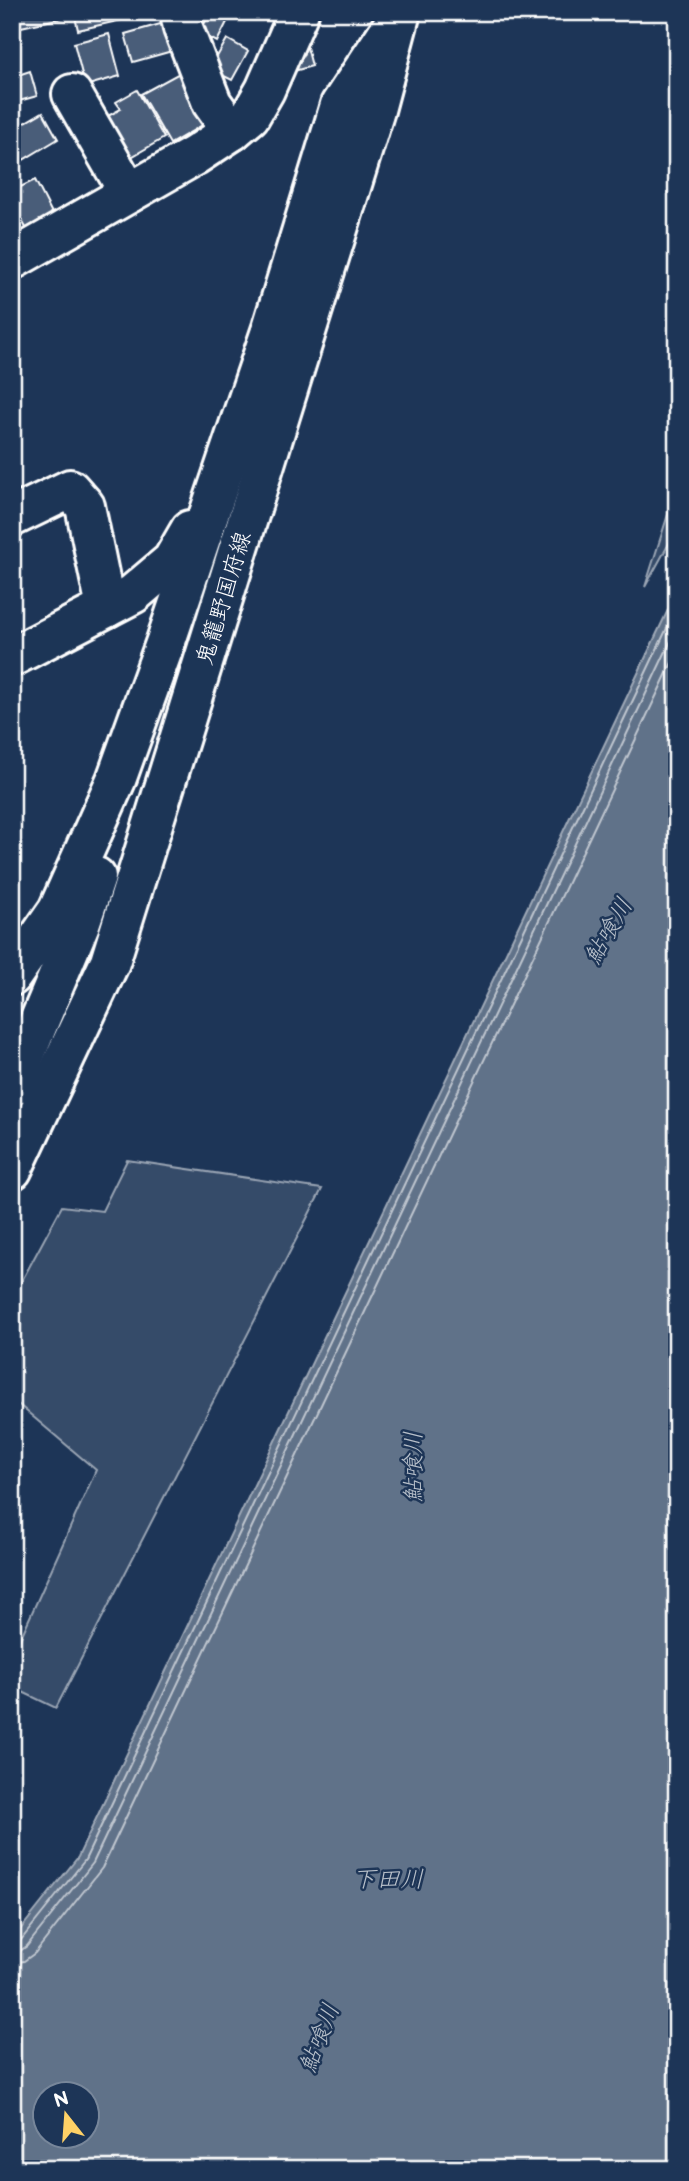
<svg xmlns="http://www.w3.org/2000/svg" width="689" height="2181" font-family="'Balsamiq Sans','Klee One',sans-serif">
	<rect width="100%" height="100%" fill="#1d3557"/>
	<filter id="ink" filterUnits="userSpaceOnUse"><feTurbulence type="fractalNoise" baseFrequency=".0143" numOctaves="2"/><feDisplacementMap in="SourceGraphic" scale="14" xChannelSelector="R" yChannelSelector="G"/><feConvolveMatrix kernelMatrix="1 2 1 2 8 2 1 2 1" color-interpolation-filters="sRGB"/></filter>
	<g filter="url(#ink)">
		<g fill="#364b69" stroke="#9aa5b4" stroke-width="2">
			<path d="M677,486V529L645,587Z"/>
			<path d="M127,1160L322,1189L56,1708L12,1687V1657L96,1470L12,1399V1299L62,1206L102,1211Z"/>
		</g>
		<path fill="#617289" stroke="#a0aab8" stroke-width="2" fill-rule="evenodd" d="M677,591V2169H12V1940L78,1857ZM46,2094H88V2136H46Z"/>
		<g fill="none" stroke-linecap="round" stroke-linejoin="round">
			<g stroke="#c0c7d0" stroke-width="2">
				<path d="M12,1943L21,1940L85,1860L677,607"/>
				<path d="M12,1952L20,1951L27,1946L93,1863L677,628"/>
				<path d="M12,1963L24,1961L35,1953L102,1868L677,652"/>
			</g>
		</g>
		<g fill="#4a5d79" stroke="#fff" stroke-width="2">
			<path d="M12,12H70L71,16L12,29Z"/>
			<path d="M74,12H148V14L78,30Z"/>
			<path d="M200,12H232L217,42L200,33L207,18Z"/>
			<path d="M164,23L172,51L133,62L125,34Z"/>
			<path d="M109,34L120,76L85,86L74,43Z"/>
			<path d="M227,39L248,51L232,80L210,69Z"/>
			<path d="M307,47L312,66L294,71L288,53Z"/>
			<path d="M30,71L37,96L12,103V77Z"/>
			<path d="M183,71L211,120L170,144L141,94Z"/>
			<path d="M137,90L164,138L126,160L106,117L121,109L116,102Z"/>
			<path d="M43,112L58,139L23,160L12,141V130Z"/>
			<path d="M35,180L55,219L28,232L12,201V191Z"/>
			<path d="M12,208L22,236L12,239Z"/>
		</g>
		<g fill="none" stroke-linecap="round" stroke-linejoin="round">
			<defs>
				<g id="minor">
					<path d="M180,12L183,28L212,103L232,131"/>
					<path d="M72,94L129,193"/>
					<path d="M12,260L194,156L232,131L250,116L265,90L299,12"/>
					<path d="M12,517L70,489L85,506L106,608"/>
					<path d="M12,657L133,594L172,561L190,530"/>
					<path d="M12,976L58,910L116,780L166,641L272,328L340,105L397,19"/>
					<path d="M12,1086L80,924L96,877"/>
				</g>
				<path id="major" d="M12,1170L110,962L375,110L401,12"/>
			</defs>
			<use href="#minor" stroke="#fff" stroke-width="44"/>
			<use href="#major" stroke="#fff" stroke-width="44"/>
			<use href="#minor" stroke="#1d3557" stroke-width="38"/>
			<use href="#major" stroke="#1d3557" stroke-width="38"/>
		</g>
	</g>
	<g text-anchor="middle" stroke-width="5" stroke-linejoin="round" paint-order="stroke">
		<g font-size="23" fill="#fff" stroke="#1d3557">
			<text transform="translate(223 598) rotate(-73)" y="8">鬼籠野国府線</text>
		</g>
		<g font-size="24" font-style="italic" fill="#b8c0ca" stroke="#1d3557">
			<text transform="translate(608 931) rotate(-60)" y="8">鮎喰川</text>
			<text transform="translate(413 1467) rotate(-90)" y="8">鮎喰川</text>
			<text x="388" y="1887">下田川</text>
			<text transform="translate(319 2038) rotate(-69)" y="8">鮎喰川</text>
		</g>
	</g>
	<rect width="689" height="2181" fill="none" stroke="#1d3557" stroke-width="42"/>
	<rect x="21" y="21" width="647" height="2139" fill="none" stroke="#fff" stroke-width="2.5" filter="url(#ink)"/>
	<g transform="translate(66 2115) rotate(343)"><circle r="33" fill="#1d3557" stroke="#77869a" stroke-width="2"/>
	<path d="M0-5L12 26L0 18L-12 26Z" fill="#ffd166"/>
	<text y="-10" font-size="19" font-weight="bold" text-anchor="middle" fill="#ffffff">N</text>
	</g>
</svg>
